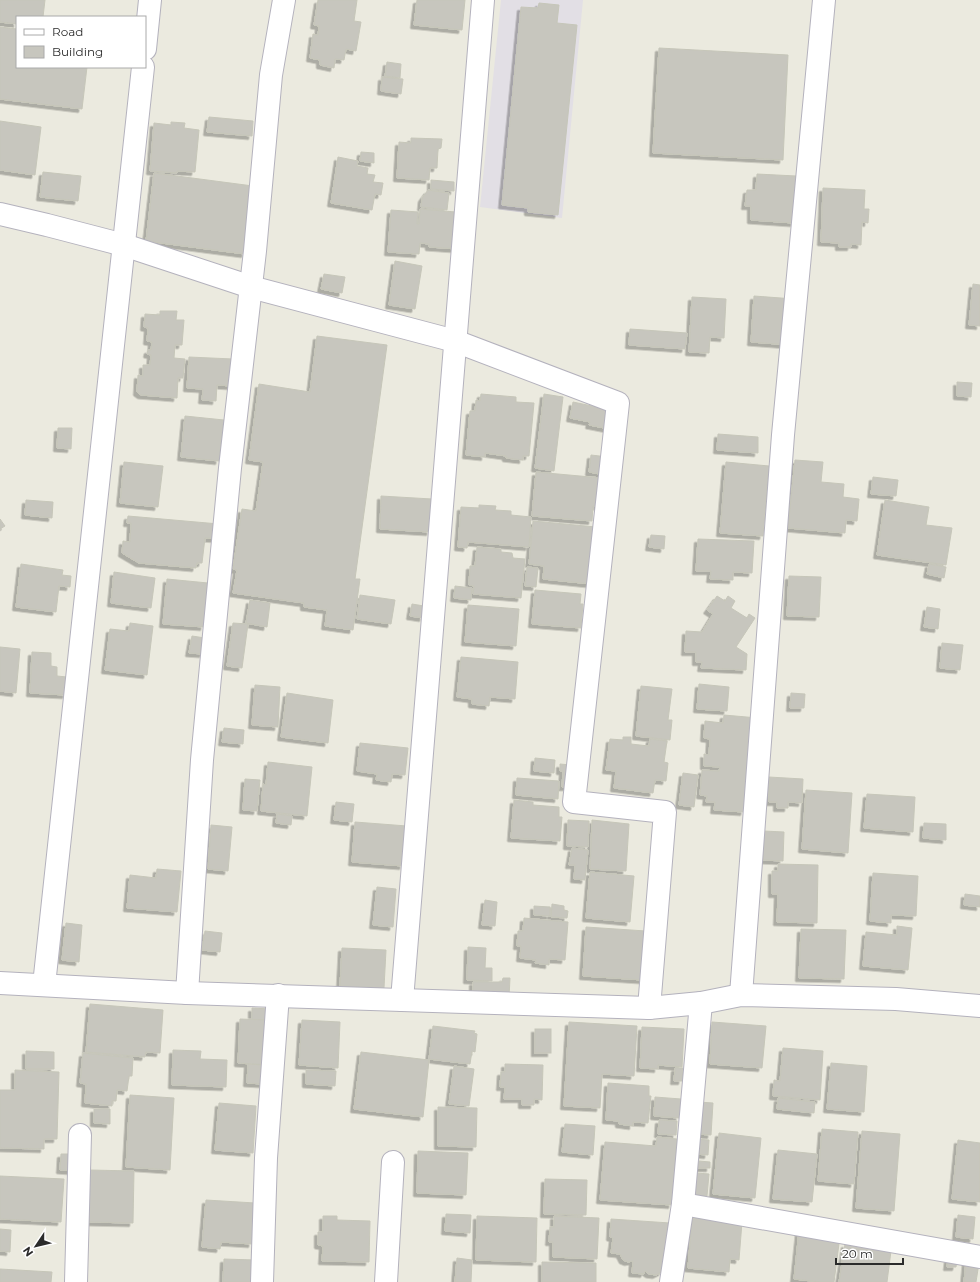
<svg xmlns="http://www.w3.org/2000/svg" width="980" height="1282" font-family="Montserrat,sans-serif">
	<defs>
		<filter id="shadow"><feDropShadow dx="-3.5" dy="3.5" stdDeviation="0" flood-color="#0004"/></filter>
	</defs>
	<rect width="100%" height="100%" fill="#ebeadf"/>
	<path fill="#e2dfe5" d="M501,0H583L562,218L480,207Z"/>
	<g fill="#c7c6be" stroke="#c6c6b9" filter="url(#shadow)">
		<path d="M0,0H45L43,17H17V24L0,22Z"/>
		<path d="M318,0H357L354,21L361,22L356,51L346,49L344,60L335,59L334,68L320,65V60L310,58L313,34L318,35L319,26L314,25Z"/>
		<path d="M417,0H465L462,30L414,25Z"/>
		<path d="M539,3L559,5L557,23L577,25L558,215L528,212V208L502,205L521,7L538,8Z"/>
		<path d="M0,27L17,29V67H87L82,109L0,99Z"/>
		<path d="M659,48L788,55L783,160L653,153Z"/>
		<path d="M387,62L401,64L400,78L385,76Z"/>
		<path d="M382,77L403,79L401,94L381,91Z"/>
		<path d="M209,117L253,121L252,136L207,132Z"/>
		<path d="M0,121L41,127L35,175L0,170Z"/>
		<path d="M171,122L185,123L184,128L199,130L195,172L177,171V173L150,171L154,123L171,125Z"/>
		<path d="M411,138L442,139L441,148L438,149L437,168H430L429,180L397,178L399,142L411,143Z"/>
		<path d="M361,152L374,153V163L360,161Z"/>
		<path d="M338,157L358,161L357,166L368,168L367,174L375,175L373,182L383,183L381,195L375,194L372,210L331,203Z"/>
		<path d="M43,172L81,176L78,201L40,197Z"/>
		<path d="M154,173L253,186L245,254L146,241Z"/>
		<path d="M757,174L796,176L794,223L751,220V206H745L747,190H756Z"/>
		<path d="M431,180L454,182V191L431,189Z"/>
		<path d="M823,188L865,190L864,209H869L868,223L862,222L861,245L851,244V247H839V243L821,242Z"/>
		<path d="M428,190L449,193L447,210L421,207L422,198Z"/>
		<path d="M420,209L456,212L457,249L429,247V244L420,243L419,254L388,252L391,210L418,212L417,224H419Z"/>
		<path d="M395,261L422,266L415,309L389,305Z"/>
		<path d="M324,274L345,277L342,293L321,289Z"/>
		<path d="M973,284L980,285V326L969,325Z"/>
		<path d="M754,296L794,299L790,345L751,342Z"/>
		<path d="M692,297L726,299L724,338L710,337L709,353L689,352Z"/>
		<path d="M160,311H177L176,320H184L182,345H175L174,358L185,359L183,378H178L177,398L141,395L137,392L138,375L143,376V365H150L151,355L147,354L148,350H151L152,342L147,341L148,328L144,327L145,314L160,315Z"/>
		<path d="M630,329L687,333L685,349L629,345Z"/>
		<path d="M317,336L387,345L355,579H360L353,630L325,626L327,610L304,607V603L233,593L237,570L233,569L242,509L256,511L263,462L249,460L259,384L310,392Z"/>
		<path d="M189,357L233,359L232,386L217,385L216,401L202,400L203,389L187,388Z"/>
		<path d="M957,382L972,383L971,397L957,396Z"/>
		<path d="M481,394L516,397V402L534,403L529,456H523V460L506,458V456L485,453V457L466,455L470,411H475L476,400L480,401Z"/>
		<path d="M544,394L563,397L554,471L535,468Z"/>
		<path d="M573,402L606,409L609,429L589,425L590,422L570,418Z"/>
		<path d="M185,416L224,420L219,461L181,457Z"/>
		<path d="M58,428H72L71,449L57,448Z"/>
		<path d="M718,434L758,437V453L717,450Z"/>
		<path d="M591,455L608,457L605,475L589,472Z"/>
		<path d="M795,460L823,462L821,482L844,484L843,497L859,499L857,521L846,520L845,533L788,528Z"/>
		<path d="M124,462L163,466L158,507L120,503Z"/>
		<path d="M726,462L769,466L763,536L720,533Z"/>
		<path d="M536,472L602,478L600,507L593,506L592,521L532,516Z"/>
		<path d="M873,477L898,480L896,496L871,494Z"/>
		<path d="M381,496L432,499L430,532L380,529Z"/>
		<path d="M26,500L53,502L52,518L25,515Z"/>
		<path d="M885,500L929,507L926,525L952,528L946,565L877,555Z"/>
		<path d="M479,505L496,506L495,510L511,511V515L531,517L529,547L468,542L467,548L458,547L461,507L479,508Z"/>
		<path d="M128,516L219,524L218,539L205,538L202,563H197L196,568L139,563L122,553L123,541L130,542L131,523H127Z"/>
		<path d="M0,519L5,526L0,529Z"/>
		<path d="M533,521L596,527L591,584L543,579L544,566L529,564Z"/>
		<path d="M651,535L665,536L664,549L649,547Z"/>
		<path d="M698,539L754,541L752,573L733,572V580L710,579L711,571H696Z"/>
		<path d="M477,547L501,549V552L512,553L513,558L525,559L521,598L473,594L474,586L469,585L470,566H475Z"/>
		<path d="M21,564L63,570L62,575L71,576L70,587L59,586L56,612L16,607Z"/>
		<path d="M929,564L946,567L944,578L927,574Z"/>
		<path d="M527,567L538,568L536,587L525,586Z"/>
		<path d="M114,572L155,578L151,608L111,603Z"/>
		<path d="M789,576L821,577L819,617L787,616Z"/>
		<path d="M167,579L208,583L204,627L163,624Z"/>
		<path d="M455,586L472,588L471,600L454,598Z"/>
		<path d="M535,590L581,594L580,604H583L581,628L532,624Z"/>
		<path d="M360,595L395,600L391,624L357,619Z"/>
		<path d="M717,596L725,601L728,596L735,601L731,608L747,618L749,614L755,618L736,647L747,654L746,670L701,668L702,662H696V652H685L686,631L702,632L713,614L707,610Z"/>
		<path d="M250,600L270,603L267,627L246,623Z"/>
		<path d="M412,604L424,606L423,618L410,616Z"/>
		<path d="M468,605L519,609L516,646L465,642Z"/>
		<path d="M927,607L940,609L938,629L924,627Z"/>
		<path d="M130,623L153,626L147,675L105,670L110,629L129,631Z"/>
		<path d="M233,623L248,624L242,668L227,666Z"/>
		<path d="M192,636L205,638L203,654L189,653Z"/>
		<path d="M942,643L963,645L960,670L940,668Z"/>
		<path d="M0,647L20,649L16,693L0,691Z"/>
		<path d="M32,652L51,653V666L57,667V676L67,677L66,695L30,693Z"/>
		<path d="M461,657L518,662L515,699L490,697L489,706L472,704V699L457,697Z"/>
		<path d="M699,684L729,687L727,711L697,709Z"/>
		<path d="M255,685L280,687L278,727L252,725Z"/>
		<path d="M641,686L672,689L668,720H672L670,740L636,736Z"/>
		<path d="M287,693L333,700L328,743L281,737Z"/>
		<path d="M791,693L805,694L804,708H790Z"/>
		<path d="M724,715L758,718L744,812L714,810L715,802H706L707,796L700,795L702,770L719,771L720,767L704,766V754L709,755L710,739L704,738L705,721L723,723Z"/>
		<path d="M224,728L244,730L243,744L222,742Z"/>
		<path d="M623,737H631V744L649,746L650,739L667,741L664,762L668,763L666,781L655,780L653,793L614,788L616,771L606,770L610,739L623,740Z"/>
		<path d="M360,743L408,748L405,775L392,774L391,782L376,780L377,774L357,771Z"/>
		<path d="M535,758L555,760L554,773L534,771Z"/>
		<path d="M268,762L312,767L307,816L261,811L263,784L266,785Z"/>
		<path d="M560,764L571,765L572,787H562L563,771H560Z"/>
		<path d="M683,773L698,775L694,807L679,805Z"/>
		<path d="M769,777L803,779L802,803L788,802V808H777V802H769Z"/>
		<path d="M517,778L559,781L558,799L516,795Z"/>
		<path d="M245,779L260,780L257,811L243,810Z"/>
		<path d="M806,790L852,793L848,853L802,849Z"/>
		<path d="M867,794L915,797L913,832L864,828Z"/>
		<path d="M514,800L533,802V805L559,807V817H562L560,841L511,838Z"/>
		<path d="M336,802L354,804L352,822L334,820Z"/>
		<path d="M277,814L292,816L291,825L276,823Z"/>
		<path d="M568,820L589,821L588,847L567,846Z"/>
		<path d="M592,820L629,824L626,871L590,869Z"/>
		<path d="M355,822L407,826L403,866L352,862Z"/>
		<path d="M924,823L946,824V840L923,838Z"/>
		<path d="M211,825L232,827L228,871L208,869Z"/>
		<path d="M764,831L784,832L783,861L763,860Z"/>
		<path d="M572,848L588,850L585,880L574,879L575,865H569Z"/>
		<path d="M778,864L818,865L817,923L777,922L778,894H772V871H778Z"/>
		<path d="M157,869L181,871L177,912L127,908L130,875L156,878Z"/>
		<path d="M590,872L634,876L630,922L586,918Z"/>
		<path d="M873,873L918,876L916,916L891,915V923L870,921Z"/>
		<path d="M377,887L396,889L393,927L373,925Z"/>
		<path d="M965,894L980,896V907L964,905Z"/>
		<path d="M485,900L497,902L495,926L482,925Z"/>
		<path d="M552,904L564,906V910L568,911L567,918L551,917Z"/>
		<path d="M534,906L550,907V916L534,915Z"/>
		<path d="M524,918L568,922L565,960L549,959V965L535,963L536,960L520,958L521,946H517L518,931H523Z"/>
		<path d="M66,923L82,925L79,962L62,960Z"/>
		<path d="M897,926L912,928L908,970L863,966L866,932L897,935Z"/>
		<path d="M586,927L646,931L643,980L583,976Z"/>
		<path d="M801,929L846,930L844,979L799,978Z"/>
		<path d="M205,931L222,933L220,952L202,950Z"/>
		<path d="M468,947L486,948L485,968H492V981L467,980Z"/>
		<path d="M342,948L386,950L384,988L340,986Z"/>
		<path d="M503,978H510L509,998L473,996V982H502Z"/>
		<path d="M90,1004L163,1010L160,1053L146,1052L145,1057L86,1052Z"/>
		<path d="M252,1008L270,1009L269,1020H252Z"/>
		<path d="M240,1019L268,1020L267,1065L238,1063Z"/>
		<path d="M302,1020L340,1022L338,1068L299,1065Z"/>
		<path d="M569,1022L637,1026L634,1076L602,1074L600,1108L564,1106Z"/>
		<path d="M712,1022L766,1026L762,1068L710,1064Z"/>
		<path d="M433,1026L475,1031L474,1033L477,1034L475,1052L472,1051L470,1064L429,1059Z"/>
		<path d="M642,1027L684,1029L682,1067L658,1065V1069L640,1068Z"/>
		<rect x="535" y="1029" width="16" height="24"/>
		<path d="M783,1048L823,1051L820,1100L773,1096L774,1080L780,1081Z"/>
		<path d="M173,1050L201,1051L200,1059L227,1060L226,1087L172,1085Z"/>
		<path d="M26,1051L54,1052V1069H26Z"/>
		<path d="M361,1052L429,1060L423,1117L354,1109Z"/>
		<path d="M83,1053L133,1058L132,1076H129L127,1091L117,1090L116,1101H112V1106L85,1103L86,1084L80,1083Z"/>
		<path d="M831,1063L867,1066L864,1112L827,1109Z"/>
		<path d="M248,1064L263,1065V1084L247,1083Z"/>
		<path d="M505,1064L543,1065L542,1100L534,1099V1105H522V1099H504L505,1087H500L501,1072H505Z"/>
		<path d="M454,1066L474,1069L469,1106L449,1104Z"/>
		<path d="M675,1068H683L682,1081H674Z"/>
		<path d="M15,1070L59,1072L57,1139H44V1149L0,1148V1090H15Z"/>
		<path d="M306,1070L336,1071L335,1086L306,1084Z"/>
		<path d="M608,1083L649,1086V1096H651L648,1123L633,1122V1126L619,1124V1121L606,1120Z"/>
		<path d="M130,1095L174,1098L170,1170L126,1167Z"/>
		<path d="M655,1097L681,1099L679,1118L654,1116Z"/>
		<path d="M778,1098L815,1102L814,1113L777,1109Z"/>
		<path d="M699,1102L713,1103L711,1135L696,1134Z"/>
		<path d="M219,1103L256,1106L253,1153L215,1150Z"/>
		<path d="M438,1107L477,1108L476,1147L438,1146Z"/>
		<path d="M94,1109H110V1124L94,1123Z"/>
		<path d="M659,1120L677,1121L676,1135L658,1134Z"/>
		<path d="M565,1124L595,1126L593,1155L562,1152Z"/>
		<path d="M822,1129L858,1132L854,1184L818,1181Z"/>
		<path d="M862,1131L900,1134L894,1211L856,1208Z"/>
		<path d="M719,1133L761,1138L755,1198L713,1194Z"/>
		<path d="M657,1137L677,1139L672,1205L600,1200L605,1142L656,1146Z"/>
		<path d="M695,1139L709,1140L708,1155L694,1154Z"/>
		<path d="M958,1140L980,1143V1202L952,1199Z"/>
		<path d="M778,1150L817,1154L812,1202L773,1199Z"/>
		<path d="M418,1151L468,1153L466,1195L417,1193Z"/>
		<path d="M61,1154H73V1171L60,1170Z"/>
		<path d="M699,1161L710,1162V1168H698Z"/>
		<path d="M90,1170L134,1171L133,1223L89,1222Z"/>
		<path d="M697,1173L709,1174L707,1196L695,1195Z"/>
		<path d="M0,1176L64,1179L61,1222L0,1219Z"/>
		<path d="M545,1179L587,1180L586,1215L544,1214Z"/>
		<path d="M206,1200L255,1203L252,1244L221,1242L220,1249L202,1247Z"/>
		<path d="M446,1214L471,1215L470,1233L445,1231Z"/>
		<path d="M958,1215L975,1217L973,1239L956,1237Z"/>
		<path d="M323,1216H337V1220L370,1221L369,1262L322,1261L323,1246L318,1245V1232H323Z"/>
		<path d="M477,1216L537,1218L536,1262L476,1260Z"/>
		<path d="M554,1216L599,1218L597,1259L553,1257V1242H549L550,1227H554Z"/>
		<path d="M692,1218L742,1222L739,1260L730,1259L729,1272L688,1268Z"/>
		<path d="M611,1219L670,1223L666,1253H664L667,1260L662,1272L656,1275L649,1274L645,1271L644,1274L632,1273L633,1261L628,1262L623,1260L620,1254L611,1253L613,1238L610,1237Z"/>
		<path d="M0,1229L11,1230L10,1252L0,1251Z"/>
		<path d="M799,1231L840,1236L834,1282H820L794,1279Z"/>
		<path d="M845,1244L891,1251L887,1282H839Z"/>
		<path d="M457,1258L472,1260L471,1282H455Z"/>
		<path d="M224,1259L255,1260V1282H223Z"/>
		<path d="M948,1259L957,1260L956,1267H947Z"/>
		<path d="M966,1261L979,1263L976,1282H964Z"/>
		<path d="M542,1262L596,1263V1282H542Z"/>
		<path d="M0,1269L52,1272L51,1282H0Z"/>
	</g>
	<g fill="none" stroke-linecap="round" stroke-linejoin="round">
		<defs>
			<g id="minor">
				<path d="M145,49L150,0"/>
				<path d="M0,214L47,225L124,245L251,287L455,341L618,403L574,802L665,812L649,1008"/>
				<path d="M0,983L187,993L649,1008L701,1003L741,995L896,999L980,1006"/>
				<path d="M44,985L143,67"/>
				<path d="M187,993L202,760L230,468L255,251L271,75L284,0"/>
				<path d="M741,995L783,435L824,0"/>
				<path d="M402,1000L483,0"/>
				<path d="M683,1204L980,1257"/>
				<path d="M76,1282L80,1135"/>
				<path d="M262,1282L266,1158L278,995"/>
				<path d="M386,1282L393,1162"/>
				<path d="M671,1282L683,1204L701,1003"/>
			</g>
		</defs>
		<use href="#minor" stroke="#b4b2bd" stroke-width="24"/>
		<use href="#minor" stroke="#fff" stroke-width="22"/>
	</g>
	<rect x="16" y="16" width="130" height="52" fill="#ffffff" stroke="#aaaaaa"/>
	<rect x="24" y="29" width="20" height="6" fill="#ffffff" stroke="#aaaaaa"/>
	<text x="52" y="36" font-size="12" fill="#2b2b2b">Road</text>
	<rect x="24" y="46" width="20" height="12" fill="#c7c6be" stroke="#aaaaaa"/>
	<text x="52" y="56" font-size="12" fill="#2b2b2b">Building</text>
	<g transform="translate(36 1246) rotate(235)" stroke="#ffffff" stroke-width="3" paint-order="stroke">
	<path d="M0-3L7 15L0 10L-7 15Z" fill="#2b2b2b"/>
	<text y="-6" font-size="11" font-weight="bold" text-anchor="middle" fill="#2b2b2b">N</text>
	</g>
	<path d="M836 1258v6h67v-6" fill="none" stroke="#2b2b2b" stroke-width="2"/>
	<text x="842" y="1258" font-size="12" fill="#2b2b2b" stroke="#ffffff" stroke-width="3" paint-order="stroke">20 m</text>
</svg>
